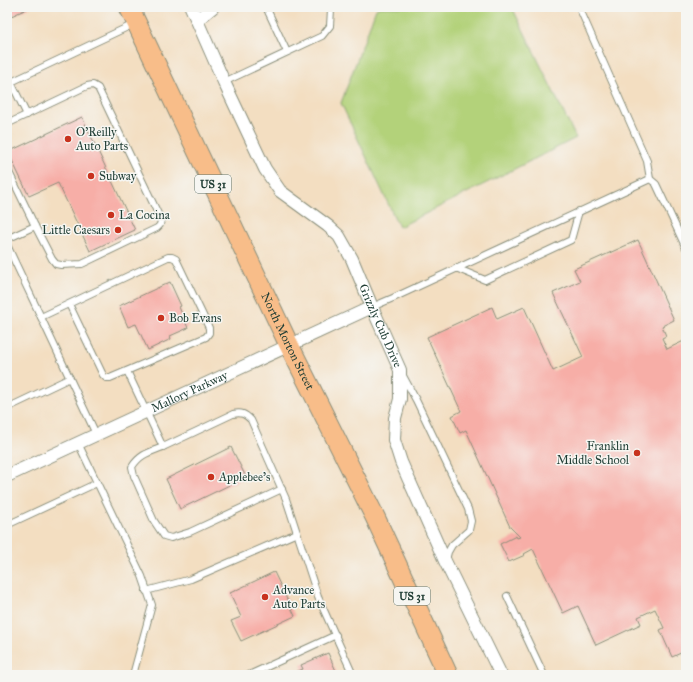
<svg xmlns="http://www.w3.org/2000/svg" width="693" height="682" font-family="'IM FELL Great Primer',serif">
	<rect width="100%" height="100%" fill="#f6f6f2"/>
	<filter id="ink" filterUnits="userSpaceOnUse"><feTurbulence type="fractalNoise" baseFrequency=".025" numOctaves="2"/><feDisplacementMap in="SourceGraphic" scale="8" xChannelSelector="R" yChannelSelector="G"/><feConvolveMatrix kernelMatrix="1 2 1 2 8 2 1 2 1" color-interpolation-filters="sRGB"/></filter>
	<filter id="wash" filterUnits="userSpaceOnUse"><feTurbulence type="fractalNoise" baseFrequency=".012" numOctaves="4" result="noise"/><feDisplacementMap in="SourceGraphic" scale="16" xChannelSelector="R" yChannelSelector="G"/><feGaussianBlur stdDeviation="0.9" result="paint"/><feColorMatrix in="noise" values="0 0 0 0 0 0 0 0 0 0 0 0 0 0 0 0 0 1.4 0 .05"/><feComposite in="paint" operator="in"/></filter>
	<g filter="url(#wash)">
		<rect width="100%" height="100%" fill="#f3dec1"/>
		<path fill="#b3d27a" stroke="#698857" d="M380,7H512L576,138L399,227L341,103L376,9Z"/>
		<g id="blocks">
			<g fill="#f7aea7">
				<path d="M7,7H31L7,18Z"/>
				<path d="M82,117L135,230L90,251L58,183L29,196L8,152Z"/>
				<path d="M638,240L674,320L662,326L666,336L662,338L667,349L686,340V654L684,655L683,652L672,657L660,630L664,628L655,609L638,617L641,624L596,645L578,606L563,613L533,549L524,554L525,555L509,562L500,544L516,536L517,538L520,537L510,527L466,430L460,433L452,416L461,411L427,337L492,307L497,319L524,307L553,371L583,357L553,293L580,281L574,269Z"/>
				<path d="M170,282L181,306L179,307L188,328L170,336L171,339L148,350L136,324L128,327L119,306Z"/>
				<path d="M231,447L246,477L180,509L166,479Z"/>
				<path d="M274,572L295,616L241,641L231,621L241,617L230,593Z"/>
				<path d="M328,653L337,673L333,675H289L303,669L301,665Z"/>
			</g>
		</g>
	</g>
	<g filter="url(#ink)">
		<use href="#blocks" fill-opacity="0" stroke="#898e7a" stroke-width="1"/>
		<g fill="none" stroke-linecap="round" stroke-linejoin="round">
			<defs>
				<g id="lane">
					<path d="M266,7L287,52"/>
					<path d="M579,7L647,161L650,179"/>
					<path d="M7,74L27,115"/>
					<path d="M224,82L322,36L330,26L331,9L330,7"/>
					<path d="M7,84L134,24"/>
					<path d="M7,124L87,86L93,85L98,88L161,220L160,225L157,228L82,264L61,265L56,264L52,259L35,226L7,168"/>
					<path d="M7,239L35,226"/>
					<path d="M7,245L96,434"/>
					<path d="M456,268L485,280L571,240L579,211"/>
					<path d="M372,307L393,298L650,179L656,184L686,248"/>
					<path d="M41,317L168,257H172L176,259L209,328V333L206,337L110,378H106L103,375L69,304"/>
					<path d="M127,371L163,447L233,414C242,412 245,414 251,420L286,499L318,597L353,675"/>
					<path d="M402,374L416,400L468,509L471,521L469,530L452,545L448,552L446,560"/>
					<path d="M7,408L70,378"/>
					<path d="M78,443L142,576L152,605L133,675"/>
					<path d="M163,447C150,452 140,454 132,467L134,476L154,521L164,536L171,538L190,532L282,489"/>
					<path d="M7,525L97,483"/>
					<path d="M146,591L191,579L297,533"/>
					<path d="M507,596L544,675"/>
					<path d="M249,675L336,635"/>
				</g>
				<g id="street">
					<path id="s1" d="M191,7L224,82L265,169L280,191L328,226L339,236L352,259L372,307L400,370V399L395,418L394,440L401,462L445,561L501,675"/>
					<path d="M197,20L213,7"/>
					<path id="s2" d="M7,476L372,307"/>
				</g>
				<g id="primary">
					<path id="s3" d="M129,7L289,345L375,517L448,675"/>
				</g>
			</defs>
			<use href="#lane" stroke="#898e7a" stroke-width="8"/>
			<use href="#street" stroke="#898e7a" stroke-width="14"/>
			<use href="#primary" stroke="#898e7a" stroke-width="21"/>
			<use href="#lane" stroke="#fff" stroke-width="6"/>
			<use href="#street" stroke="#fff" stroke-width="12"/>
			<use href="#primary" stroke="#f8bd89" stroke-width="19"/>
		</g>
	</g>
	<g fill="#c8321e" stroke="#f6f6f2" stroke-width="1.5">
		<circle cx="68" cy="139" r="4"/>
		<circle cx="91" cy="176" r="4"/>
		<circle cx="111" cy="215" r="4"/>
		<circle cx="118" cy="230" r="4"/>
		<circle cx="161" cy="318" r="4"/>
		<circle cx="637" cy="453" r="4"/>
		<circle cx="211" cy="477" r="4"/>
		<circle cx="265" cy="597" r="4"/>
	</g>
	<g text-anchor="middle" stroke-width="3" stroke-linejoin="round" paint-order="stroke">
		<g fill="#f6f6f2" stroke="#60746d" stroke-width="1">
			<rect x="195" y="175" width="36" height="18" rx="3"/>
			<rect x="394" y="587" width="36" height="18" rx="3"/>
		</g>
		<g font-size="11" font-weight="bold" fill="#1f3d34">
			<text x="213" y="188">US 31</text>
			<text x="412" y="600">US 31</text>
		</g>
		<g font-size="12" fill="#1f3d34" stroke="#f6f6f2" text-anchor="start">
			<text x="76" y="136">O'Reilly<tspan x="76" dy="14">Auto Parts</tspan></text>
			<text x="99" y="180">Subway</text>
			<text x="119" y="219">La Cocina</text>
			<text x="110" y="234" text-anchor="end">Little Caesars</text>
			<text x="169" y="322">Bob Evans</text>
			<text x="629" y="450" text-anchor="end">Franklin<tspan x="629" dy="14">Middle School</tspan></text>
			<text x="219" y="481">Applebee's</text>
			<text x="273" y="594">Advance<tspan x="273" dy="14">Auto Parts</tspan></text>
		</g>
		<g font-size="12" fill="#1f3d34" stroke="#f6f6f2">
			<text dy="4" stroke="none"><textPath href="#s1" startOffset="378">Grizzly Cub Drive</textPath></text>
			<text dy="4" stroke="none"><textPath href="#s3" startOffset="370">North Morton Street</textPath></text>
			<text dy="4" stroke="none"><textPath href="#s2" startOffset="201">Mallory Parkway</textPath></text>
		</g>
	</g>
	<rect width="693" height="682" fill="none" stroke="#f6f6f2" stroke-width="24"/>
</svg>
